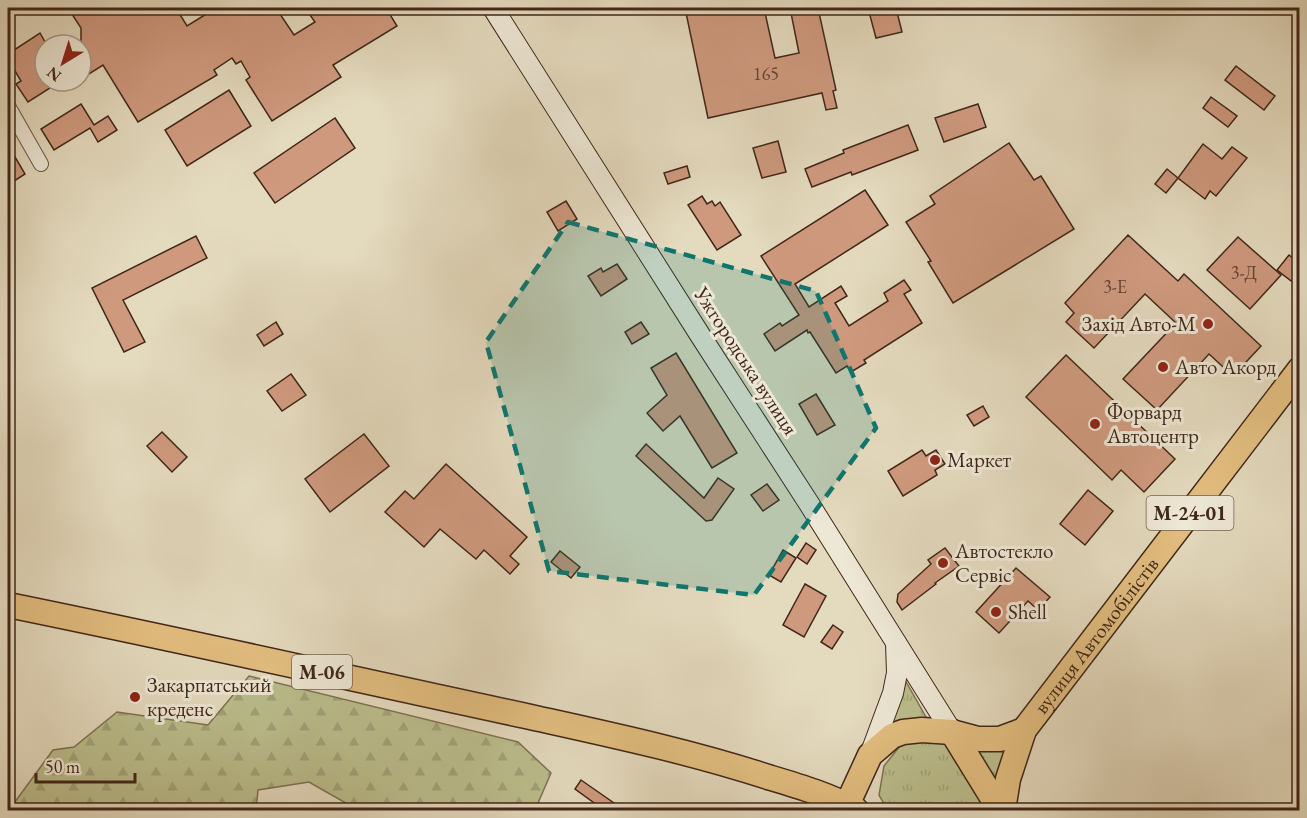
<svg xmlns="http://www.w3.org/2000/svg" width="1307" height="818" font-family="'EB Garamond',serif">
	<defs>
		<pattern id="grass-tufts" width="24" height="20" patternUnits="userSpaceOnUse" patternTransform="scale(1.5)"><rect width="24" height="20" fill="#bbbd8c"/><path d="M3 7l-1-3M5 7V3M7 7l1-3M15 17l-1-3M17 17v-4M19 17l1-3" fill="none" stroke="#a2a278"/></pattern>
		<pattern id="forest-firs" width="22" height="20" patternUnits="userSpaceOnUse" patternTransform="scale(1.5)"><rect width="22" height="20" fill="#bbbd8c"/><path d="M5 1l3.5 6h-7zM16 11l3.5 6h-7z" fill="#a2a278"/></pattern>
	</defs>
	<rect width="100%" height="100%" fill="#e4dabe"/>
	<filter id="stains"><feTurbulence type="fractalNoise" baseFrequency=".00333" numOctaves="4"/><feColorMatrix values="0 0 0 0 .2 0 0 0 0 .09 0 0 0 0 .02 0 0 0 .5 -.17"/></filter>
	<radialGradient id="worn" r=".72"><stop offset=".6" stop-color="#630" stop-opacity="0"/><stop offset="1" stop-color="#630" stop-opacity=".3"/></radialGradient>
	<g fill="url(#grass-tufts)" stroke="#7e7252" stroke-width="1.5">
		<path d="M905,680L931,726L887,732Z"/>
		<path d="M921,738L946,742L990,810H890L887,809L879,795L884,766L900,746Z"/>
		<path d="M970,751H1011L994,785Z"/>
	</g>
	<path fill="url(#forest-firs)" stroke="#7e7252" stroke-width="1.5" d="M249,676L518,742L551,773L535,810H358L309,782L258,790L256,810H9L53,750L74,747L117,712L208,725Z"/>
	<g fill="#cf997e" stroke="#412719" stroke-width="1.5">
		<path d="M68,8H176L187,26L216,8H276L294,35L315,22L305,8H386L397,26L333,65L341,77L272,121L246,80L250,77L241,61L236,64L232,58L214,70L217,75L138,122L103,65L81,79V28Z"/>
		<path d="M685,8H764L775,58L799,53L790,8H818L836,90L833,91L837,108L826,110L822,93L708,118Z"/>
		<path d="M868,8H896L902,32L876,38Z"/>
		<path d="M40,33L45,42V56L39,60L45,69V81H61L28,102L16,84L21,81L8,59V54Z"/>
		<path d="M1236,66L1275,96L1264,110L1225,80Z"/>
		<path d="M229,90L251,126L187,166L165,130Z"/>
		<path d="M1211,97L1237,116L1228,127L1203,108Z"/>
		<path d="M81,104L94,125L108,116L117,130L98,142L90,128L54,150L41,129Z"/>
		<path d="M978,104L986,127L944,142L935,118Z"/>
		<path d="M335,118L355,148L275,203L254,173Z"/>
		<path d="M908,125L918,150L852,175L851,172L812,187L805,169L844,153L843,150Z"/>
		<path d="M778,141L786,172L762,178L753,148Z"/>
		<path d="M1009,143L1034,180L1041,176L1074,229L953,303L928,262L931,261L906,222L935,204L930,196Z"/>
		<path d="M1203,144L1222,159L1232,147L1247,158L1216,196L1210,191L1205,199L1178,178Z"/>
		<path d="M8,145L25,174L8,185Z"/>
		<path d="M687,166L690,177L668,184L664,173Z"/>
		<path d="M1167,169L1178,178L1166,193L1155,184Z"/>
		<path d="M865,190L888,225L795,284L809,307L841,286L847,296L835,303L849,326L888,301L884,293L904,280L911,290L904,294L922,323L864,360L866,363L851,372L847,366L836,373L810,332L808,333L807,330L775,351L764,334L780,323L782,326L799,315L761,256Z"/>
		<path d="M702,196L707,204L712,201L715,206L720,202L741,235L717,250L688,205Z"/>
		<path d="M566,201L577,219L558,231L547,212Z"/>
		<path d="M1128,235L1178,281L1184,274L1261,346L1233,376L1209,354L1157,410L1123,379L1176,323L1145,294L1094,348L1066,322L1074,313L1065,303Z"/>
		<path d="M196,236L207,258L123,300L145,342L124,352L92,288Z"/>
		<path d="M1238,237L1281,275L1250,309L1207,270Z"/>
		<path d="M1289,255L1299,263V287L1277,270Z"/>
		<path d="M617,264L627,279L601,296L588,276L601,268L603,272Z"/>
		<path d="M276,322L283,334L264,346L257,335Z"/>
		<path d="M641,322L649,334L632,344L625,332Z"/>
		<path d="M676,353L737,453L712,468L680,416L663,431L647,413L667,395L651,368Z"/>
		<path d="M1066,355L1175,459L1144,492L1121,470L1112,480L1026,397Z"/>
		<path d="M291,374L306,395L282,411L267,391Z"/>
		<path d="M816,394L835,425L817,435L799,404Z"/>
		<path d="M983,406L989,417L974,426L967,415Z"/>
		<path d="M162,432L187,457L172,472L147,446Z"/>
		<path d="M364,434L389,466L330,512L305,479Z"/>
		<path d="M646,444L704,498L718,478L734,489L712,520L706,521L636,456Z"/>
		<path d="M922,450L926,456L936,450L945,464L935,470L937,475L903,496L888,471Z"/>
		<path d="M446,464L527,537L510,556L519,564L510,574L484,550L476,559L440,529L424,547L385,512L405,491L414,499Z"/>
		<path d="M767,484L779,500L763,511L751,495Z"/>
		<path d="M1088,490L1113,511L1085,545L1060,524Z"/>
		<path d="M806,543L816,550L807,564L797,557Z"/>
		<path d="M945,548L959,566L935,583L936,584L902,610L897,602L898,594L931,564L928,560Z"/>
		<path d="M783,550L796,558L781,582L769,575Z"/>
		<path d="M560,551L580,567L571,578L551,562Z"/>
		<path d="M1016,568L1050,597L1038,610L1028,601L999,633L976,612Z"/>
		<path d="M805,584L826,596L804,637L783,625Z"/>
		<path d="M833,625L843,632L832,649L821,642Z"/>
		<path d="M581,780L624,810H604L575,789Z"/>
	</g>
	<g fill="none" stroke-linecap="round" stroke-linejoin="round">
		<defs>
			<path id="minor" d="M8,106L41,164"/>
			<g id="secondary">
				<path d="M493,8L700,335L808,502L952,732"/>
				<path d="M870,755L893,693L897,673L896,643"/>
			</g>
			<g id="trunk">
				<path d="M8,605C181,640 353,679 526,716C607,734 688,751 768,777C798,786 829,795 856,810"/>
				<path d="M952,732L1000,810"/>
				<path d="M847,805L870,755L892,736L903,732L922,730L952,732L978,739H1000L1024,730"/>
				<path id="s1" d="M1003,810L1008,779L1024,730L1300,369"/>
			</g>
		</defs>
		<use href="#minor" stroke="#6a5442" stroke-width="16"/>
		<use href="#secondary" stroke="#412719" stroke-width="22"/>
		<use href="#trunk" stroke="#412719" stroke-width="27"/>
		<use href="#minor" stroke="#ede7d5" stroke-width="14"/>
		<use href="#secondary" stroke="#ede7d5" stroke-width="20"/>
		<use href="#trunk" stroke="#e2bd7f" stroke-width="24"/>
	</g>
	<path fill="#0f766e" fill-opacity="0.2" stroke="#0f766e" stroke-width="4.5" stroke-dasharray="12 8" stroke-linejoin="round" d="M568,222L816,291L876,428L754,595L549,571L486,342Z"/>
	<g fill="#8f2418" stroke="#ede7d5" stroke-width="2">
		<circle cx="1208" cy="324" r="6"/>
		<circle cx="1163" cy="367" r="6"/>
		<circle cx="1095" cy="424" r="6"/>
		<circle cx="935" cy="460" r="6"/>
		<circle cx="943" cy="563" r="6"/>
		<circle cx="996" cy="612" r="6"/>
		<circle cx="135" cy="697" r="6"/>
	</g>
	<g text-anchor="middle" stroke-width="6" stroke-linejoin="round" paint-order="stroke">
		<g font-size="18" fill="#644432">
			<text x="766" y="80">165</text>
			<text x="1244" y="279">3-Д</text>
			<text x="1115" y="293">3-Е</text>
		</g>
		<g fill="#ede7d5" stroke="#756151" stroke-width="1.5">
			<rect x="1146.5" y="496" width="87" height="34" rx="4.5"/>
			<rect x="292" y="655" width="60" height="34" rx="4.5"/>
		</g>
		<g font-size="20" font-weight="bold" fill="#412719">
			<text x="1190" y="520">М-24-01</text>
			<text x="322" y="679">М-06</text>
		</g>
		<g font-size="21" fill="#412719" stroke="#ede7d5" text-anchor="start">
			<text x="1196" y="331" text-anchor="end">Захід Авто-М</text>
			<text x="1175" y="374">Авто Акорд</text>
			<text x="1107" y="419">Форвард<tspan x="1107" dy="24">Автоцентр</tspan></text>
			<text x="947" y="467">Маркет</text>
			<text x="955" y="558">Автостекло<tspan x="955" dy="24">Сервіс</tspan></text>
			<text x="1008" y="619">Shell</text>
			<text x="147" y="692">Закарпатський<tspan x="147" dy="24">креденс</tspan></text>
		</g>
		<g font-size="21" fill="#412719" stroke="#ede7d5">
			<text transform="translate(746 361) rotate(57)" y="7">Ужгородська вулиця</text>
			<text dy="7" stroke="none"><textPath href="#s1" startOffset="202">вулиця Автомобілістів</textPath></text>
		</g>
	</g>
	<rect width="1307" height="818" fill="none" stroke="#e4dabe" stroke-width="30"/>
	<rect x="9" y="9" width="1289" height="800" fill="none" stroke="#412719" stroke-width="3"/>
	<rect x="15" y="15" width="1277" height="788" fill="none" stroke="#412719" stroke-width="1.5"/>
	<g transform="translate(63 63) rotate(218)"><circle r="28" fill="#ede7d5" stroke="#a89a8a" stroke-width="1.5"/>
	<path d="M0-4.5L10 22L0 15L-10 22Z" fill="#8f2418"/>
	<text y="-9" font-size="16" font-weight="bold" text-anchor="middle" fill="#412719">N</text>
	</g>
	<path d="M36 773v9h99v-9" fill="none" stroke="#412719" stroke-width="3"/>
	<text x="45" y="773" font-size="18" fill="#412719" stroke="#ede7d5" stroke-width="4.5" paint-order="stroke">50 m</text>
	<rect width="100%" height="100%" filter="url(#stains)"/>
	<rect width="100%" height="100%" fill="url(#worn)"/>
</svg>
